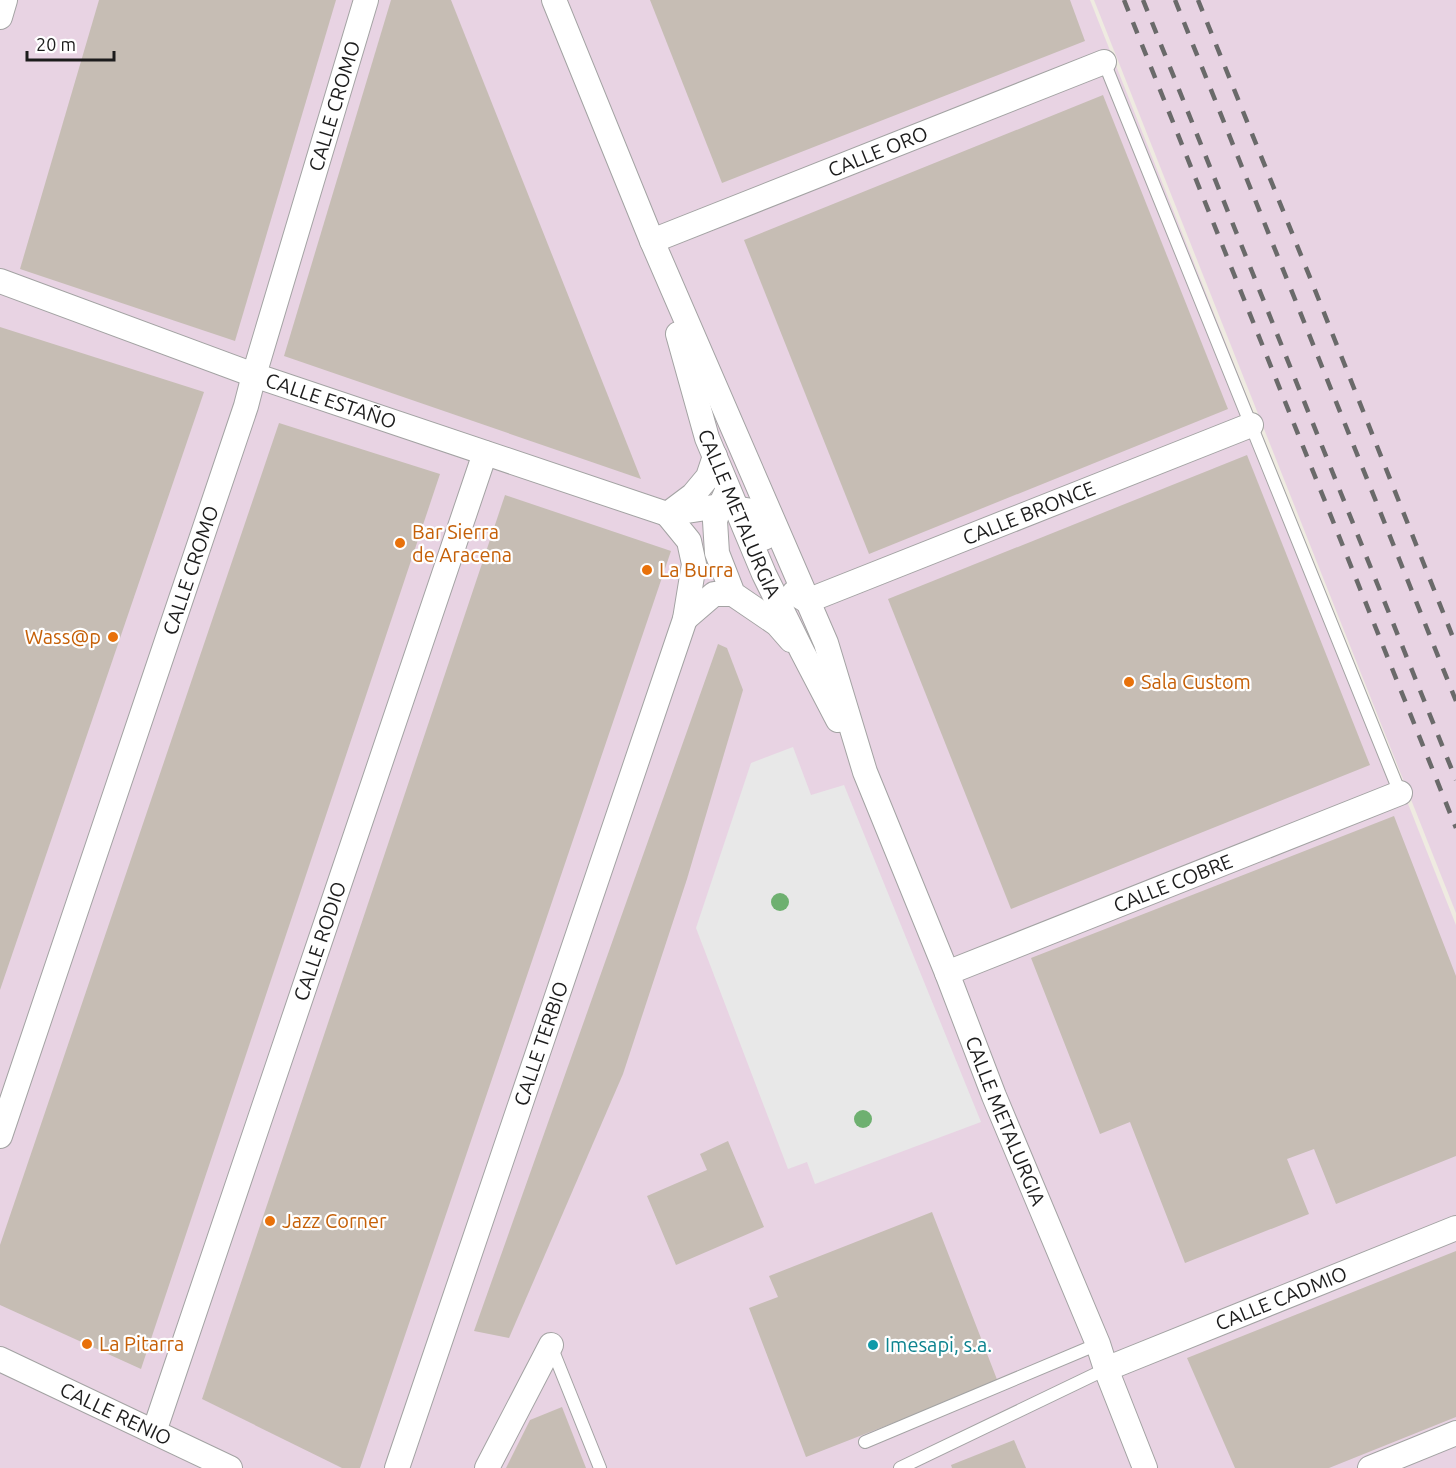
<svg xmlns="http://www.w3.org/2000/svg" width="1456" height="1468" font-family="Ubuntu,sans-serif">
	<rect width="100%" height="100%" fill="#efebe1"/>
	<g fill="#e8d3e3">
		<path d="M0,0H1090L1456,925V1468H0Z"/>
		<path d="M1094,0H1456V913Z"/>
	</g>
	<path fill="#e8e8e8" d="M793,747L811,795L844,785L981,1122L815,1184L807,1162L788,1169L696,928L751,763Z"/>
	<g fill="#c6bdb4">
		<path d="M99,0H336L235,341L20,269Z"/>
		<path d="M391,0H451L641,479L284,356Z"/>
		<path d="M650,0H1070L1085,41L722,183Z"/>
		<path d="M1103,95L1228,409L869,554L744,240Z"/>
		<path d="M0,327L204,392L0,990Z"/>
		<path d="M279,423L440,474L141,1369L0,1305V1245Z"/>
		<path d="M1247,455L1370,765L1011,909L888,599Z"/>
		<path d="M505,495L671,551L360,1468H342L202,1399Z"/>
		<path d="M718,644L727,648L743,690L687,879L623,1074L509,1338L474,1331Z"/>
		<path d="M1394,816L1456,976V1156L1336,1204L1314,1149L1287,1159L1309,1214L1185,1263L1130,1122L1100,1134L1031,958Z"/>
		<path d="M728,1141L764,1227L676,1265L647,1196L707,1170L700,1154Z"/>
		<path d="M932,1212L998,1382L806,1457L749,1308L778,1297L769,1276Z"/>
		<path d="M1456,1251V1417L1329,1468H1235L1187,1358Z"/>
		<path d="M562,1407L586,1468H506L530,1420Z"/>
		<path d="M1014,1440L1026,1468H952L951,1465Z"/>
	</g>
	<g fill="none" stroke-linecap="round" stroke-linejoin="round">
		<defs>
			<g id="lane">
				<path d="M1104,62L1400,793"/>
				<path d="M551,1346L600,1468"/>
				<path d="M865,1442L1098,1344"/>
				<path d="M900,1468L1106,1369"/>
			</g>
			<g id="street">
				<path id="s1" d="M554,0L652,241L826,643L865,772L947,973L994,1096L1098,1344L1106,1369L1145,1468"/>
				<path d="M0,17L5,0"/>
				<path id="s2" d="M652,241L1104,62"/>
				<path id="s3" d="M0,281L254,375L667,514L720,506L753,511L764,538"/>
				<path id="s4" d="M678,334L707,438L764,574L802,651L838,720"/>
				<path d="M726,493L720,506L715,521L717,553L733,594L777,624L791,640"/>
				<path d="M669,513L693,495L708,477L715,456"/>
				<path id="s5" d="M794,593L807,601L1251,425"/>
				<path d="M685,619L714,594H733"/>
				<path id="s6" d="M947,973L1400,793"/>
				<path id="s7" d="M0,1136L246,406L254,375L366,0"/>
				<path id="s8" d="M0,1359L230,1468"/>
				<path id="s9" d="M1106,1369L1456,1228"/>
				<path id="s10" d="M154,1432L485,453"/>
				<path id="s11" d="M397,1468L685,619L694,564L689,541L667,514"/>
				<path d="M487,1468L551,1345"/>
				<path d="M1370,1468L1456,1433"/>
			</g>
		</defs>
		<use href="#lane" stroke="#a3a3a3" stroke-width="14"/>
		<use href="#street" stroke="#a3a3a3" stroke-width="26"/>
		<use href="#lane" stroke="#fff" stroke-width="12"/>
		<use href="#street" stroke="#fff" stroke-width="24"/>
		<g stroke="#6a6a6a" stroke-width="4.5" stroke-dasharray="12 12" stroke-linecap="butt">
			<path d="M1124,0L1456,828"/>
			<path d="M1143,0L1456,780"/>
			<path d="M1175,0L1456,701"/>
			<path d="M1198,0L1311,280L1456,645"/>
		</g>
	</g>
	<g fill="#6eb070">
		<circle cx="780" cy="902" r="9"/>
		<circle cx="863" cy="1119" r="9"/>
	</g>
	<g fill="#e8710a" stroke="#fff" stroke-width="2">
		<circle cx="400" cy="543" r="6"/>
		<circle cx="647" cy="570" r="6"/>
		<circle cx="113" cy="637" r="6"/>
		<circle cx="1129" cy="682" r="6"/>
		<circle cx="270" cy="1221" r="6"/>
		<circle cx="87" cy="1344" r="6"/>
	</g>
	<circle fill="#0f9aa8" stroke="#fff" stroke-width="2" cx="873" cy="1345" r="6"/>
	<g text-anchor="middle" stroke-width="4.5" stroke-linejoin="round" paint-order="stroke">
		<g font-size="20" fill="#1c1c1c" stroke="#fff">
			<text dy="7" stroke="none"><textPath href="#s7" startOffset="1083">CALLE CROMO</textPath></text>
			<text dy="7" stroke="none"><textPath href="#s2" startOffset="243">CALLE ORO</textPath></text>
			<text dy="7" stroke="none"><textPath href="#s3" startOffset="352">CALLE ESTAÑO</textPath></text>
			<text dy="7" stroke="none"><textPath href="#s5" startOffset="254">CALLE BRONCE</textPath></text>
			<text dy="7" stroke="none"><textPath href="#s4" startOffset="190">CALLE METALURGIA</textPath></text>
			<text dy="7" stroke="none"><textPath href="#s7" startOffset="597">CALLE CROMO</textPath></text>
			<text dy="7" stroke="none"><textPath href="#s6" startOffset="243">CALLE COBRE</textPath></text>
			<text dy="7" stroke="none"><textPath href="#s10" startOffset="518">CALLE RODIO</textPath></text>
			<text dy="7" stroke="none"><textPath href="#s11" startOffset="448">CALLE TERBIO</textPath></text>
			<text dy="7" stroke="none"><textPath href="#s1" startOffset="1209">CALLE METALURGIA</textPath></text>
			<text dy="7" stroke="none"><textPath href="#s9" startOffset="189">CALLE CADMIO</textPath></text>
			<text dy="7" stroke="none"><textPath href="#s8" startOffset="128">CALLE RENIO</textPath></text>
		</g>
		<g font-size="20" fill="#c56008" stroke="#fff" text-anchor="start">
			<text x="412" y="539">Bar Sierra<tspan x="412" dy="23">de Aracena</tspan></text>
			<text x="659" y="577">La Burra</text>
			<text x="101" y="644" text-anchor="end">Wass@p</text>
			<text x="1141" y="689">Sala Custom</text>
			<text x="282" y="1228">Jazz Corner</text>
			<text x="99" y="1351">La Pitarra</text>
		</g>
		<g font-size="20" fill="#0d838f" stroke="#fff" text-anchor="start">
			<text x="885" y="1352">Imesapi, s.a.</text>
		</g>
	</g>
	<path d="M27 51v9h87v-9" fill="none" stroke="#1c1c1c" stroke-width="3"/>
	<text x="36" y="51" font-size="18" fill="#1c1c1c" stroke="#ffffff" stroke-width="4.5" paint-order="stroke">20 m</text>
</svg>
